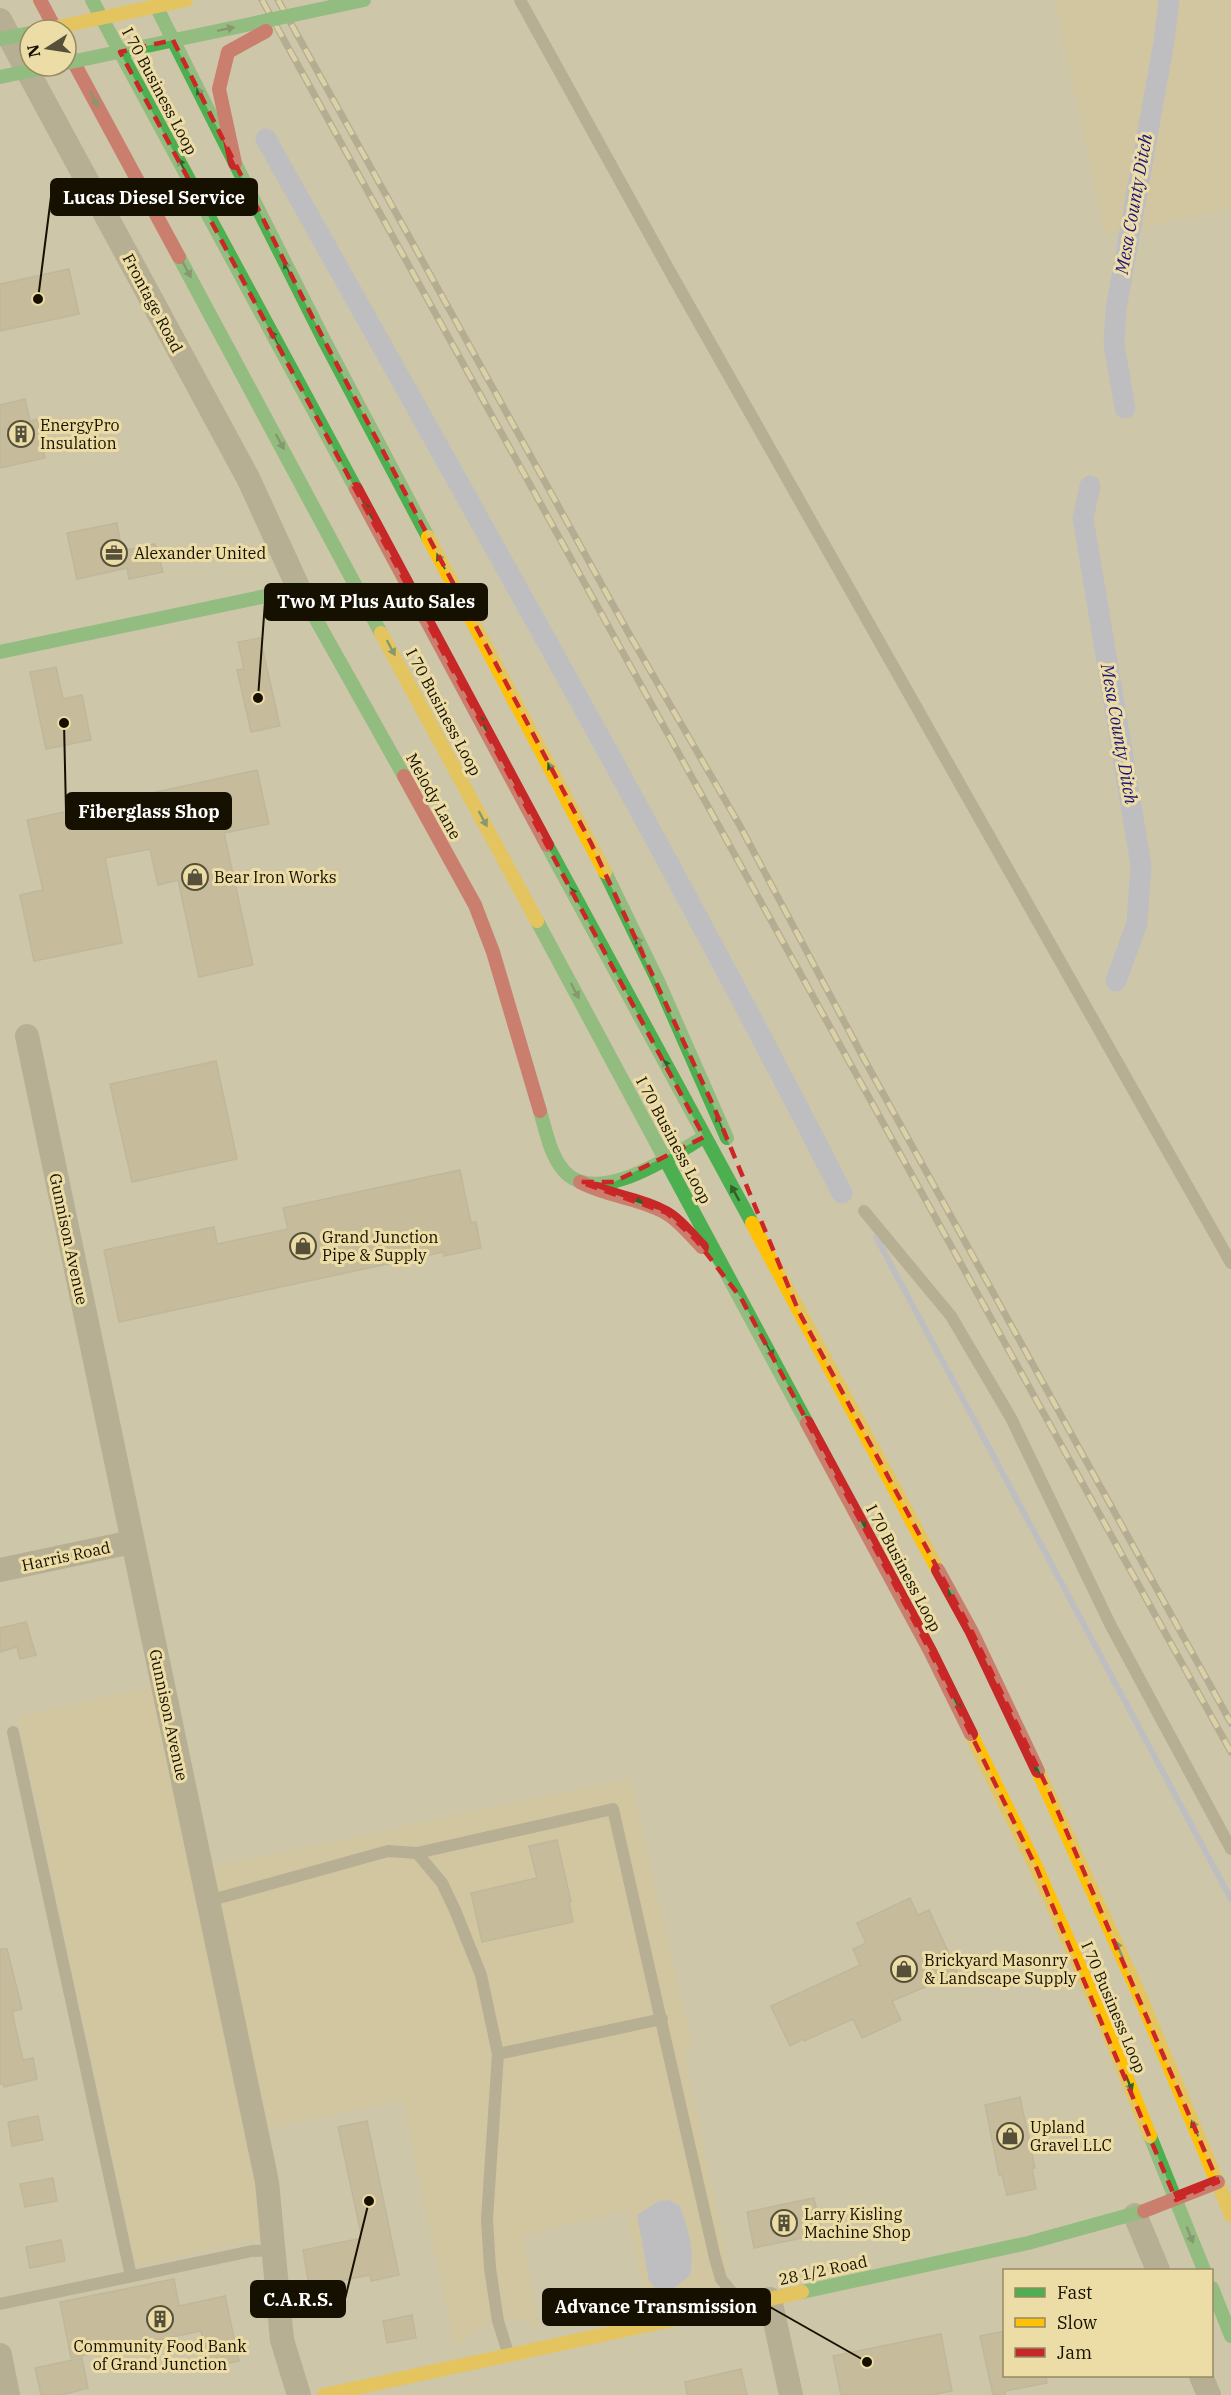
<svg xmlns="http://www.w3.org/2000/svg" width="1231" height="2395" font-family="'IBM Plex Serif',serif">
	<rect width="100%" height="100%" fill="#cec6a8"/>
	<g fill="#d4c696">
		<path d="M1055,0H1231V208L1105,235Z"/>
		<path d="M152,1687L191,1872L630,1778L693,2049L684,2052L729,2268L712,2290L646,2304L626,2210L522,2236L540,2327L512,2318L485,2324L463,2342L454,2345L403,2101L246,2133L259,2196L263,2238L136,2266L18,1716Z"/>
	</g>
	<path fill="#acb4dd" d="M669,2200L680,2206C689,2232 695,2248 690,2276L667,2293H659L649,2281L637,2215L659,2201Z"/>
	<g fill="none" stroke-linecap="round" stroke-linejoin="round">
		<path stroke="#acb4dd" stroke-width="6" d="M876,1237L1231,1899"/>
		<g stroke="#acb4dd" stroke-width="21">
			<path d="M266,139C461,488 660,836 842,1193"/>
			<path d="M1125,408L1114,345L1116,309L1164,42L1169,0"/>
			<path d="M1090,486L1083,518L1141,865L1137,923L1116,981"/>
		</g>
	</g>
	<g fill="#bcad8d" stroke="#aea48e" stroke-width="1.5">
		<path d="M69,269L79,314L0,331V284Z"/>
		<path d="M25,399L30,421L39,419L46,448H43L45,458L0,468V405Z"/>
		<path d="M117,523L122,551L155,544L163,572L129,579L127,568L77,579L67,533Z"/>
		<path d="M260,638L280,726L251,732L237,670L244,669L238,642Z"/>
		<path d="M56,667L63,699L82,695L91,740L46,749L30,672Z"/>
		<path d="M257,770L269,824L224,833L253,965L199,977L178,880L158,885L150,849L105,858L122,943L34,961L20,895L43,890L27,820Z"/>
		<path d="M216,1061L237,1159L132,1182L110,1084Z"/>
		<path d="M460,1170L471,1223L476,1222L481,1248L444,1256L443,1252L119,1322L104,1250L214,1227L217,1244L288,1229L283,1208Z"/>
		<path d="M26,1622L36,1655L20,1659L17,1647L0,1652V1628Z"/>
		<path d="M557,1840L571,1902H569L573,1922L482,1942L471,1893L537,1878L529,1846Z"/>
		<path d="M910,1898L918,1915L929,1910L958,1973L892,2001L901,2020L862,2038L853,2019L804,2041L803,2039L790,2046L771,2006L860,1965L853,1949L866,1943L857,1923Z"/>
		<path d="M0,1949H7L22,2009L12,2012L23,2060L33,2058L37,2079L4,2087L3,2084H0Z"/>
		<path d="M1020,2097L1035,2168H1032L1036,2189L1007,2195L1002,2175H999L985,2105Z"/>
		<path d="M38,2116L43,2140L12,2146L8,2122Z"/>
		<path d="M367,2121L399,2275L371,2281L370,2275L324,2284L329,2305L313,2308L303,2250L362,2238L338,2127Z"/>
		<path d="M53,2178L57,2201L25,2207L20,2184Z"/>
		<path d="M814,2198L822,2234L754,2248L747,2212Z"/>
		<path d="M61,2240L65,2261L30,2268L26,2247Z"/>
		<path d="M174,2279L179,2306L225,2296L239,2361L208,2368L201,2331L71,2358L60,2302Z"/>
		<path d="M412,2315L416,2338L387,2343L383,2321Z"/>
		<path d="M1005,2331V2376H1046L1047,2383L1005,2391V2395H993L980,2336Z"/>
		<path d="M941,2334L952,2391L932,2395H841L833,2356Z"/>
		<path d="M82,2358L88,2388L62,2395H41L35,2368Z"/>
		<path d="M741,2369L747,2395H687L685,2382Z"/>
	</g>
	<g fill="none" stroke-linecap="round" stroke-linejoin="round">
		<g stroke="#9a937b" stroke-width="12">
			<path d="M520,0L673,277L1231,1263"/>
			<path d="M864,1211L951,1316L1011,1418L1110,1624L1231,1849"/>
			<path d="M13,1732L131,2276"/>
			<path d="M417,1853L442,1883L455,1910L481,1975L498,2054L487,2219L490,2268L498,2321L508,2353"/>
			<path d="M208,1901L388,1851L417,1853L613,1809L715,2258L721,2279L740,2302"/>
			<path d="M498,2054L662,2019"/>
			<path d="M0,2304L252,2251L273,2250"/>
		</g>
		<g stroke="#9a937b" stroke-width="24">
			<path d="M0,20L248,478L299,589"/>
			<path d="M27,1036L267,2182L282,2340L299,2395"/>
			<path d="M0,1570L132,1542"/>
			<path d="M1135,2215L1158,2270"/>
			<path d="M770,2299L791,2395"/>
			<path d="M0,2355L8,2395"/>
			<path d="M1201,2376L1209,2395"/>
		</g>
		<g stroke="#4caf50" stroke-width="14">
			<path d="M92,0L356,489"/>
			<path d="M156,6L324,340L428,537"/>
			<path d="M179,257L381,633"/>
			<path d="M0,652L299,589L404,776"/>
			<path d="M547,845L752,1223"/>
			<path d="M605,872L658,981L727,1138"/>
			<path d="M537,921L807,1423"/>
			<path d="M540,1111C546,1131 550,1155 564,1171C597,1208 672,1155 704,1137"/>
			<path d="M1150,2136L1204,2270"/>
			<path d="M1212,2288L1231,2336"/>
			<path d="M802,2292L1028,2243L1144,2211"/>
		</g>
		<g stroke="#ffc107" stroke-width="14">
			<path d="M428,537L605,872"/>
			<path d="M381,633L537,921"/>
			<path d="M752,1223L938,1570"/>
			<path d="M971,1734L1037,1869L1107,2029L1150,2136"/>
			<path d="M1038,1771L1139,1994L1231,2215"/>
			<path d="M324,2395L802,2292"/>
		</g>
		<g stroke="#c62828" stroke-width="14">
			<path d="M40,0L56,30"/>
			<path d="M66,48L179,257"/>
			<path d="M356,489L547,845"/>
			<path d="M404,776L475,905L493,952L540,1111"/>
			<path d="M580,1182C608,1197 637,1197 664,1212C678,1219 691,1236 702,1247"/>
			<path d="M807,1423L930,1651L971,1734"/>
			<path d="M938,1570L972,1632L1038,1771"/>
			<path d="M1144,2211L1218,2182"/>
		</g>
		<defs>
			<g id="rail">
				<path d="M262,0L1231,1752"/>
				<path d="M278,0L628,632L740,826L864,1059L1231,1723"/>
			</g>
		</defs>
		<use href="#rail" stroke="#948f79" stroke-width="7"/>
		<use href="#rail" stroke="#ecdca5" stroke-width="4.5" stroke-dasharray="14" stroke-linecap="butt"/>
		<g stroke="#4caf50" stroke-width="14">
			<path d="M0,39L30,33"/>
			<path d="M66,63L364,0"/>
			<path d="M0,77L53,66"/>
		</g>
		<path stroke="#ffc107" stroke-width="14" d="M44,30L186,0"/>
		<path stroke="#c62828" stroke-width="14" d="M235,163L219,89L228,52L266,31"/>
	</g>
	<defs><path id="oneway-solid" d="M-6-.8H1V-3.2L6.5 0L1 3.2V.8H-6Z" transform="scale(1.5)"/></defs>
	<g fill="#316028">
		<use href="#oneway-solid" transform="translate(226 29) rotate(-12)"/>
		<use href="#oneway-solid" transform="translate(201 95) rotate(-117)"/>
		<use href="#oneway-solid" transform="translate(94 99) rotate(62)"/>
		<use href="#oneway-solid" transform="translate(182 166) rotate(-118)"/>
		<use href="#oneway-solid" transform="translate(288 269) rotate(-117)"/>
		<use href="#oneway-solid" transform="translate(187 270) rotate(62)"/>
		<use href="#oneway-solid" transform="translate(274 338) rotate(-118)"/>
		<use href="#oneway-solid" transform="translate(280 442) rotate(62)"/>
		<use href="#oneway-solid" transform="translate(367 510) rotate(-118)"/>
		<use href="#oneway-solid" transform="translate(441 561) rotate(-118)"/>
		<use href="#oneway-solid" transform="translate(391 648) rotate(62)"/>
		<use href="#oneway-solid" transform="translate(482 723) rotate(-118)"/>
		<use href="#oneway-solid" transform="translate(552 770) rotate(-118)"/>
		<use href="#oneway-solid" transform="translate(483 819) rotate(62)"/>
		<use href="#oneway-solid" transform="translate(574 895) rotate(-118)"/>
		<use href="#oneway-solid" transform="translate(640 944) rotate(-116)"/>
		<use href="#oneway-solid" transform="translate(575 991) rotate(62)"/>
		<use href="#oneway-solid" transform="translate(667 1067) rotate(-118)"/>
		<use href="#oneway-solid" transform="translate(720 1122) rotate(-113)"/>
		<use href="#oneway-solid" transform="translate(735 1193) rotate(-119)"/>
		<use href="#oneway-solid" transform="translate(635 1201) rotate(13)"/>
		<use href="#oneway-solid" transform="translate(769 1350) rotate(62)"/>
		<use href="#oneway-solid" transform="translate(861 1522) rotate(62)"/>
		<use href="#oneway-solid" transform="translate(953 1596) rotate(-118)"/>
		<use href="#oneway-solid" transform="translate(956 1704) rotate(64)"/>
		<use href="#oneway-solid" transform="translate(1039 1771) rotate(-116)"/>
		<use href="#oneway-solid" transform="translate(1119 1949) rotate(-113)"/>
		<use href="#oneway-solid" transform="translate(1129 2083) rotate(68)"/>
		<use href="#oneway-solid" transform="translate(1195 2128) rotate(-113)"/>
		<use href="#oneway-solid" transform="translate(1190 2235) rotate(68)"/>
	</g>
	<path d="M0 0H1231V2395H0ZM173,40L324,340L591,843L713,1105L799,1312L972,1632L1049,1791L1218,2182L1176,2200L1037,1869L930,1651L741,1298L696,1240L667,1213L580,1182H614L704,1137L120,52Z" fill="#cec6a8" fill-opacity=".55" fill-rule="evenodd"/>
	<path fill="none" stroke="#cc2726" stroke-width="4.5" stroke-dasharray="12 8" stroke-linejoin="round" d="M173,40L324,340L591,843L713,1105L799,1312L972,1632L1049,1791L1218,2182L1176,2200L1037,1869L930,1651L741,1298L696,1240L667,1213L580,1182H614L704,1137L120,52Z"/>
	<defs>
		<symbol id="building-ring" viewBox="-11 -11 22 22"><circle r="9.5" fill="#ecdca5" stroke="#56503b" stroke-width="1.5"/><path d="M-4-6H4V6H1V3H-1V6H-4ZM-2.5-4.3h1.7v1.8h-1.7ZM.8-4.3h1.7v1.8H.8ZM-2.5-1h1.7V.8h-1.7ZM.8-1h1.7V.8H.8Z" fill="#56503b"/></symbol>
		<symbol id="office-ring" viewBox="-11 -11 22 22"><circle r="9.5" fill="#ecdca5" stroke="#56503b" stroke-width="1.5"/><path d="M-6-3h4V-5.5h4V-3h4V5H-6ZM-1-4.5V-3h2v-1.5ZM-6 0V1H6V0Z" fill="#56503b"/></symbol>
		<symbol id="shop-ring" viewBox="-11 -11 22 22"><circle r="9.5" fill="#ecdca5" stroke="#56503b" stroke-width="1.5"/><path d="M-5-2.5h2.3a2.7 3.5 0 0 1 5.4 0H5L5.5 6h-11ZM-1.5-2.5h3a1.5 2.3 0 0 0-3 0Z" fill="#56503b"/></symbol>
	</defs>
	<g fill-rule="evenodd">
		<use href="#building-ring" x="6" y="419" width="30" height="30"/>
		<use href="#office-ring" x="99" y="538" width="30" height="30"/>
		<use href="#shop-ring" x="180" y="862" width="30" height="30"/>
		<use href="#shop-ring" x="288" y="1231" width="30" height="30"/>
		<use href="#shop-ring" x="889" y="1954" width="30" height="30"/>
		<use href="#shop-ring" x="995" y="2121" width="30" height="30"/>
		<use href="#building-ring" x="769" y="2208" width="30" height="30"/>
		<use href="#building-ring" x="145" y="2304" width="30" height="30"/>
	</g>
	<g text-anchor="middle" stroke-width="6" stroke-linejoin="round" paint-order="stroke">
		<g font-size="16" fill="#161000" stroke="#ecdca5">
			<text transform="translate(160 91) rotate(62)" y="6">I 70 Business Loop</text>
			<text transform="translate(153 303) rotate(62)" y="6">Frontage Road</text>
			<text transform="translate(444 712) rotate(62)" y="6">I 70 Business Loop</text>
			<text transform="translate(434 796) rotate(61)" y="6">Melody Lane</text>
			<text transform="translate(674 1140) rotate(62)" y="6">I 70 Business Loop</text>
			<text transform="translate(69 1239) rotate(78)" y="6">Gunnison Avenue</text>
			<text transform="translate(66 1556) rotate(-12)" y="6">Harris Road</text>
			<text transform="translate(904 1568) rotate(62)" y="6">I 70 Business Loop</text>
			<text transform="translate(169 1715) rotate(78)" y="6">Gunnison Avenue</text>
			<text transform="translate(1114 2007) rotate(67)" y="6">I 70 Business Loop</text>
			<text transform="translate(823 2270) rotate(-12)" y="6">28 1/2 Road</text>
		</g>
		<g font-size="16" fill="#161000" stroke="#ecdca5" text-anchor="start">
			<text x="40" y="431">EnergyPro<tspan x="40" dy="18">Insulation</tspan></text>
			<text x="134" y="559">Alexander United</text>
			<text x="214" y="883">Bear Iron Works</text>
			<text x="322" y="1243">Grand Junction<tspan x="322" dy="18">Pipe &amp; Supply</tspan></text>
			<text x="924" y="1966">Brickyard Masonry<tspan x="924" dy="18">&amp; Landscape Supply</tspan></text>
			<text x="1030" y="2133">Upland<tspan x="1030" dy="18">Gravel LLC</tspan></text>
			<text x="804" y="2220">Larry Kisling<tspan x="804" dy="18">Machine Shop</tspan></text>
			<text x="160" y="2352" text-anchor="middle">Community Food Bank<tspan x="160" dy="18">of Grand Junction</tspan></text>
		</g>
		<g font-size="18" font-style="italic" fill="#1d1479" stroke="#ecdca5">
			<text transform="translate(1134 204) rotate(-80)" y="6">Mesa County Ditch</text>
			<text transform="translate(1119 734) rotate(80)" y="6">Mesa County Ditch</text>
		</g>
	</g>
	<path fill="none" stroke="#161000" stroke-width="2" d="M38 299L51 197M258 698L265 602M64 723L66 811M369 2201L345 2299M867 2362L770 2307"/>
	<g fill="#161000" stroke="#ecdca5" stroke-width="2">
		<circle cx="38" cy="299" r="6"/>
		<circle cx="258" cy="698" r="6"/>
		<circle cx="64" cy="723" r="6"/>
		<circle cx="369" cy="2201" r="6"/>
		<circle cx="867" cy="2362" r="6"/>
	</g>
	<g fill="#161000" stroke="#161000" stroke-width="2">
		<rect x="51" y="179" width="206" height="36" rx="6"/>
		<rect x="265" y="584" width="222" height="36" rx="6"/>
		<rect x="66" y="793" width="165" height="36" rx="6"/>
		<rect x="251" y="2281" width="94" height="36" rx="6"/>
		<rect x="543" y="2289" width="227" height="36" rx="6"/>
	</g>
	<g font-size="18" text-anchor="middle" font-weight="bold" fill="#fff">
		<text x="154" y="204">Lucas Diesel Service</text>
		<text x="376" y="608">Two M Plus Auto Sales</text>
		<text x="149" y="818">Fiberglass Shop</text>
		<text x="298" y="2306">C.A.R.S.</text>
		<text x="656" y="2313">Advance Transmission</text>
	</g>
	<rect x="1003" y="2269" width="210" height="108" fill="#ecdca5" stroke="#968a63" stroke-width="1.5"/>
	<rect x="1015" y="2288" width="30" height="9" fill="#4caf50" stroke="#968a63" stroke-width="1.5"/>
	<text x="1057" y="2299" font-size="18" fill="#161000">Fast</text>
	<rect x="1015" y="2318" width="30" height="9" fill="#ffc107" stroke="#968a63" stroke-width="1.5"/>
	<text x="1057" y="2329" font-size="18" fill="#161000">Slow</text>
	<rect x="1015" y="2348" width="30" height="9" fill="#c62828" stroke="#968a63" stroke-width="1.5"/>
	<text x="1057" y="2359" font-size="18" fill="#161000">Jam</text>
	<g transform="translate(48 48) rotate(258)"><circle r="28" fill="#ecdca5" stroke="#968a63" stroke-width="1.5"/>
	<path d="M0-4.5L10 22L0 15L-10 22Z" fill="#56503b"/>
	<text y="-9" font-size="16" font-weight="bold" text-anchor="middle" fill="#161000">N</text>
	</g>
</svg>
